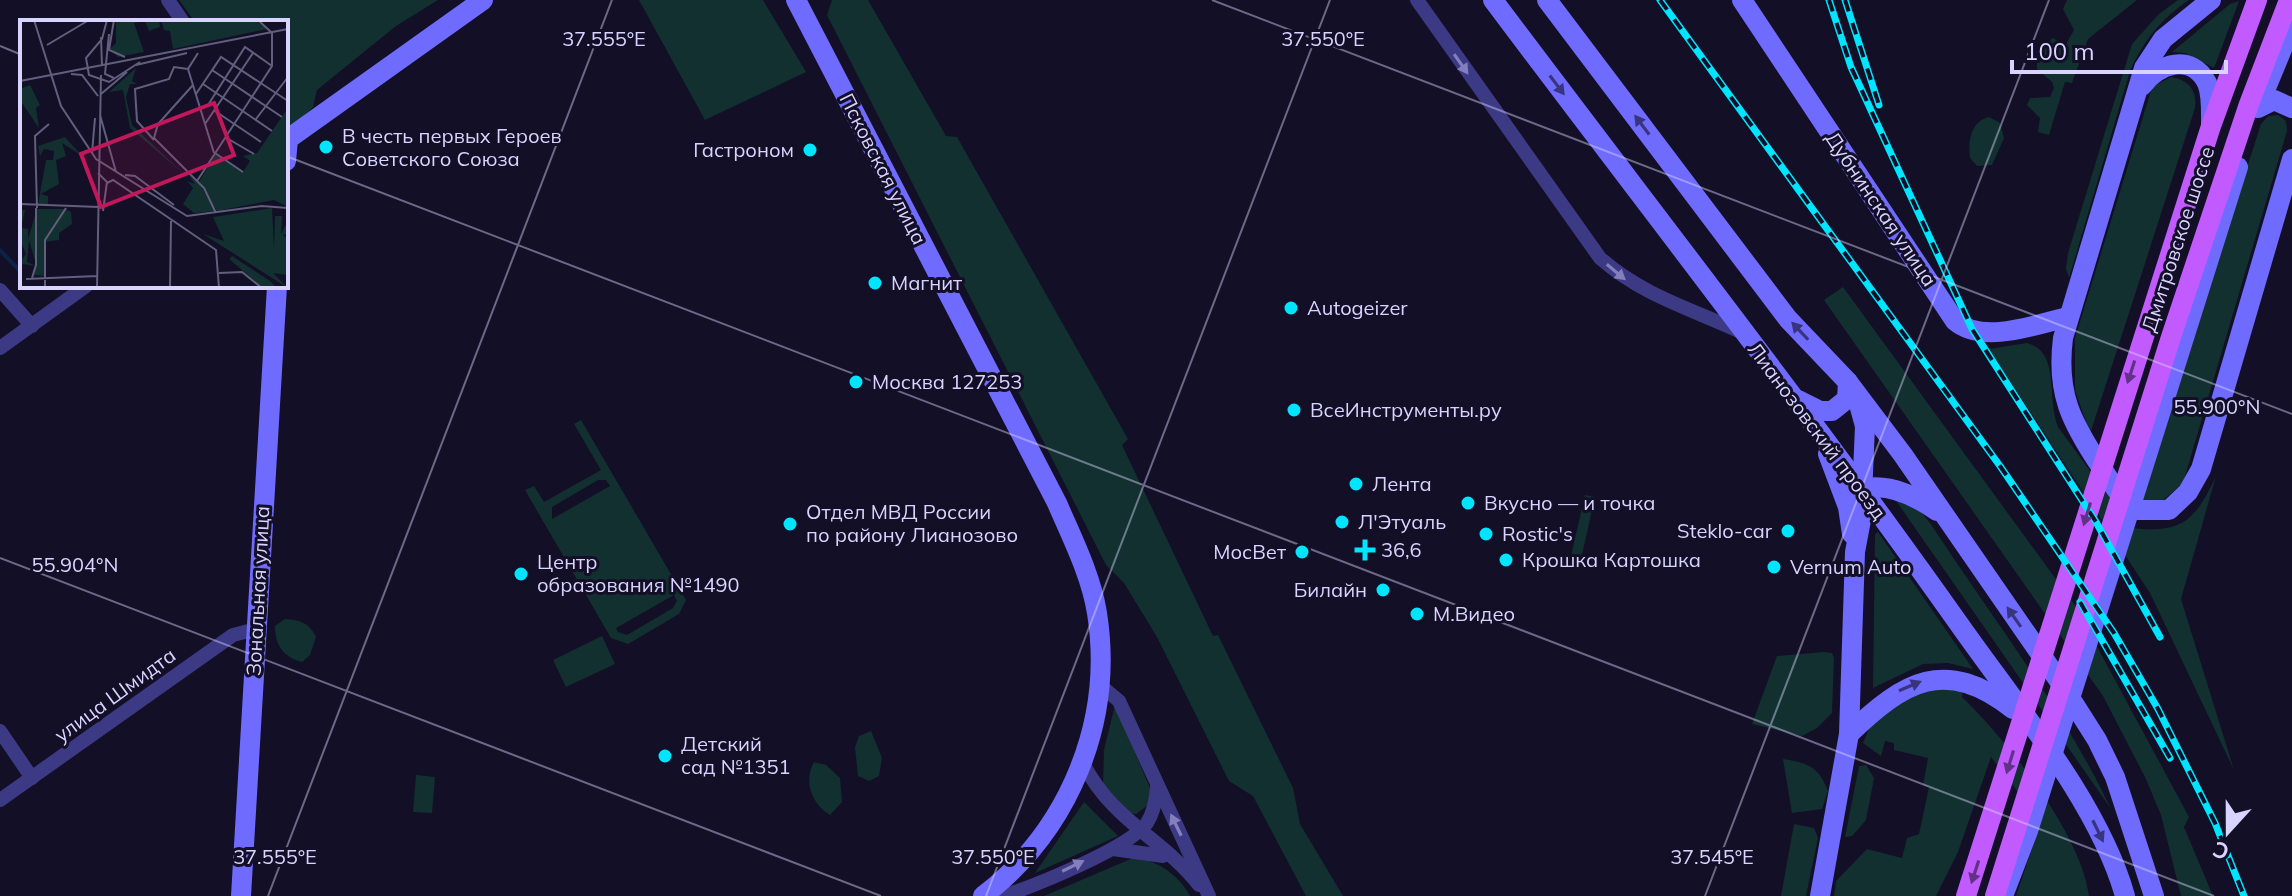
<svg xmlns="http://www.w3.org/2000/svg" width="2292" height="896" font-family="Mulish,sans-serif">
	<rect width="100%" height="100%" fill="#130f26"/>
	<g fill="#12302f" fill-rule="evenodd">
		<path d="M179,0H438L396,26L317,90L313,107L290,131H286V22H195Z"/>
		<path d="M639,0H763L806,72L705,120Z"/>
		<path d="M832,0H868L946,136L957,137L1128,439L1122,445L1213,636L1218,635L1293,788L1300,824L1343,896H1306L1253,796L1229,781L1157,637L1124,583L1106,565L827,15Z"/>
		<path d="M2067,0H2137L2088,39L2072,83L2065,82L2049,135L2038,132L2040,118L2027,105L2030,98L2050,97L2054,88L2052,82L2037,69V61L2052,38L2066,44L2074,30L2063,9Z"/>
		<path d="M2178,0H2189C2161,19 2144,40 2130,71L2069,278L2066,269L2068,253L2132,44L2159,14Z"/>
		<path d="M2239,1L2214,68L2185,53L2172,52L2230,4Z"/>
		<path d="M2171,77C2189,80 2197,90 2195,108L2090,434L2075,390V338L2150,94L2154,86Z"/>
		<path d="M2278,115L2286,121L2287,131L2183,483L2162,501L2140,502L2261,124L2268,116Z"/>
		<path d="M1989,117L2000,123L2004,138L1992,165L1977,166L1970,158C1968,141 1970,122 1989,117Z"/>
		<path d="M1843,287L2074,604L2189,817L2184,827L2213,896H2181L2161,815L2145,777L2103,696L1824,300Z"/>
		<path d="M2027,343C2061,352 2046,397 2058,427L2132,528C2183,534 2196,519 2216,476L2181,599L2234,770L2150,593L1989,349Z"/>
		<path d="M581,420L686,600L679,614L628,644L611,638L525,490L534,486L544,502L601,470L574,424ZM598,480H606L610,486L552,519V507ZM674,595L677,601L673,608L627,635L618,632L616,628Z"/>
		<path d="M1585,495L1595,497L1581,559L1575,562L1571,556Z"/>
		<path d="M1892,495L1921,512L1930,523C1992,618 2062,706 2111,809Z"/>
		<path d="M1878,532L1973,669L1948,663L1923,664L1873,688L1875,534Z"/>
		<path d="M285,619C301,620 309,623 316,637L310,655L302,662C283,657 275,645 275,626Z"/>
		<path d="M602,636L615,664L566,687L553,660Z"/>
		<path d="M1824,652L1832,653L1834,658L1832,713L1817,728L1802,736L1752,724L1777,656Z"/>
		<path d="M1920,687L1963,691L1962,697C2007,740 2081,834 2089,896H2016L2041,822L1991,757L1958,852L1936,896H1834L1836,881L1867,849L1902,858L1907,838L1919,834L1929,787L1923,785L1928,758L1894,750V743L1885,741L1881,756L1863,743L1871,724Z"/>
		<path d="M1115,705L1152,793L1148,805L1136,814L1128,813L1103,784L1104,750Z"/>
		<path d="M871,731L882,758L879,776L869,781L858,776L855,747L859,736Z"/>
		<path d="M1783,759C1808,763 1818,766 1828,791L1822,809L1792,813Z"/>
		<path d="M814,762L826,765L840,778L842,802L830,815C812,804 803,782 814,762Z"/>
		<path d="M1866,765L1874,778L1866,820L1852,836L1845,837L1859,766Z"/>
		<path d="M416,775L435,777L432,813L413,812Z"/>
		<path d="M1084,802L1118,836L1035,873Z"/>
		<path d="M1794,824L1814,828L1818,838L1806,896H1781Z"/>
		<path d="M1133,858C1156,859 1179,875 1190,896H1044Z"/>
	</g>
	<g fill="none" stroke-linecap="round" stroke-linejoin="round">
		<path stroke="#0c2248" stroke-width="4" d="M0,250L22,273"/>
		<g stroke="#3d3a85" stroke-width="14">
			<path d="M168,0L183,22"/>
			<path d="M1417,0L1600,258C1643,296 1692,309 1743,333"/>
			<path d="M0,290L32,326"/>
			<path d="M0,348L86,286"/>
			<path d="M1100,685L1119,701L1209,896"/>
			<path d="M0,731L32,778"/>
			<path d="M1084,765C1113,821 1163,839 1199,885"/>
			<path d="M0,800L233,635L256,629"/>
			<path d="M1113,849L1163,856"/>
			<path d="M1004,896C1036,885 1129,848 1147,823C1154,812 1156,800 1157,787"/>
		</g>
		<g stroke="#6f6bff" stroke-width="20">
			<path d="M796,0L1057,503C1072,538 1091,575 1097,613C1114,721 1070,829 983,896"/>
			<path d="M1493,0C1649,208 1809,412 1959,624C2015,704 2099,803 2125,896"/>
			<path d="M1547,0L1788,319L1848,382L1903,455L2064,688L2097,740L2115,777L2154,896"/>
			<path d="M1742,0L1955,321C1983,345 2037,324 2068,317"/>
			<path d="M2211,0L2163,39L2144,68L2063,338C2056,393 2071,422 2101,467C2112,483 2121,500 2138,510H2169L2188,492L2201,469L2292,159"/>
			<path d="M2142,86C2158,63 2192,53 2207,83C2212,95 2211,110 2211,123"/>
			<path d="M2266,88L2292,25"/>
			<path d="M2258,108L2274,100L2292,108"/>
			<path d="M286,161L288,139L483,0"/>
			<path d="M1798,400L1820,411H1832L1847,399L1848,382"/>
			<path d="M1828,454L1848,507L1852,534"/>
			<path d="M1855,491C1884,480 1914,495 1937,511"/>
			<path d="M1849,734C1904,681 1945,656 2013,709"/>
			<path d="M241,896L277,286"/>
			<path d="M1820,896L1849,734L1855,552L1861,520L1865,426L1859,404"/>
			<path d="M2003,896L2028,831L2238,167"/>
		</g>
		<g stroke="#c25bff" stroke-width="20">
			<path d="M1966,896L2211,126L2257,0"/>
			<path d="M1995,896L2171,337L2249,104L2289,0"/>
		</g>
		<defs>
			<g id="rail">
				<path d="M1660,0L2000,466L2114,633L2158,709L2215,823L2244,896"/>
				<path d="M1829,0L1851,67L1972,329L2096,522L2160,637"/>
				<path d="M1845,0L1879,105"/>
				<path d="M2080,602L2170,758"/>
			</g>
		</defs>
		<use href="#rail" stroke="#00e5ff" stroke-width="7"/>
		<use href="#rail" stroke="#130f26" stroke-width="4" stroke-dasharray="12" stroke-linecap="butt"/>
	</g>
	<defs><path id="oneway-solid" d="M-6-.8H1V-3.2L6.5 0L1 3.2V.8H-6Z" transform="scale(2)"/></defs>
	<g fill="#837fbc">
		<use href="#oneway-solid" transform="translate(1461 64) rotate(55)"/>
		<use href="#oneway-solid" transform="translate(1616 272) rotate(40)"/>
		<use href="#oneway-solid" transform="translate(1176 825) rotate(-116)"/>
		<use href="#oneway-solid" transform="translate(1073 866) rotate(-26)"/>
	</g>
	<g fill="#38347d">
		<use href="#oneway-solid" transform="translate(1557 85) rotate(53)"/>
		<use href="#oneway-solid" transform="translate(1642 125) rotate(-127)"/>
		<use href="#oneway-solid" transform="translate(1800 331) rotate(-133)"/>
		<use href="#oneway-solid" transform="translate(2014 617) rotate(-125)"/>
		<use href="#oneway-solid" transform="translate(1910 686) rotate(-23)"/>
		<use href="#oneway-solid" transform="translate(2098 831) rotate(64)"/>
	</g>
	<g fill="#623188">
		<use href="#oneway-solid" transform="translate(2131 372) rotate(108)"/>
		<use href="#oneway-solid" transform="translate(2087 514) rotate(107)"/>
		<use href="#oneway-solid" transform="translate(2010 762) rotate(107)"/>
		<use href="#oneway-solid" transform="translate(1975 872) rotate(108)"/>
	</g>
	<path fill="none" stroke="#d9d4ff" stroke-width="2" stroke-opacity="0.45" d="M1212,0L2292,414M0,46L22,55M286,156L2214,896M0,558L881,896M268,896L612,0M986,896L1330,0M1705,896L2049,0"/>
	<g fill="#00e5ff" stroke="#130f26" stroke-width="3">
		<circle cx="326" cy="147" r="8"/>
		<circle cx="810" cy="150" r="8"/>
		<circle cx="875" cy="283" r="8"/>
		<circle cx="1291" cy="308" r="8"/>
		<circle cx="856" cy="382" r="8"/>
		<circle cx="1294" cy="410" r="8"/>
		<circle cx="1356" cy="484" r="8"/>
		<circle cx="1468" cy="503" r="8"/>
		<circle cx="1342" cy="522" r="8"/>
		<circle cx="790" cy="524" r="8"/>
		<circle cx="1788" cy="531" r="8"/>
		<circle cx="1486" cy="534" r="8"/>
		<path d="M1361 538h8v8h8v8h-8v8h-8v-8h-8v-8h8z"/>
		<circle cx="1302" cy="552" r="8"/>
		<circle cx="1506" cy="560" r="8"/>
		<circle cx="1774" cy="567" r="8"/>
		<circle cx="521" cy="574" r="8"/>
		<circle cx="1383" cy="590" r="8"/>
		<circle cx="1417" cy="614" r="8"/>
		<circle cx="665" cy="756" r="8"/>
	</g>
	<g text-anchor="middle" stroke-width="6" stroke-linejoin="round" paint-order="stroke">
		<g font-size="20" fill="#d9d4ff" stroke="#130f26" text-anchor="start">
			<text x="342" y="143">В честь первых Героев<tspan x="342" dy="23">Советского Союза</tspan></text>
			<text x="794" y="157" text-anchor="end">Гастроном</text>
			<text x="891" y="290">Магнит</text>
			<text x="1307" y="315">Autogeizer</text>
			<text x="872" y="389">Москва 127253</text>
			<text x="1310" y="417">ВсеИнструменты.ру</text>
			<text x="1372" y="491">Лента</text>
			<text x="1484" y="510">Вкусно — и точка</text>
			<text x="806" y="519">Отдел МВД России<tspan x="806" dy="23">по району Лианозово</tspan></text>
			<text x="1358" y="529">Л'Этуаль</text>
			<text x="1772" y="538" text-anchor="end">Steklo-car</text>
			<text x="1502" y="541">Rostic's</text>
			<text x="1381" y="557">36,6</text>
			<text x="1286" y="559" text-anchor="end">МосВет</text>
			<text x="1522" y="567">Крошка Картошка</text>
			<text x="537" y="569">Центр<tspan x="537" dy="23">образования №1490</tspan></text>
			<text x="1790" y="574">Vernum Аuto</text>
			<text x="1367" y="597" text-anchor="end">Билайн</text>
			<text x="1433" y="621">М.Видео</text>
			<text x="681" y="751">Детский<tspan x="681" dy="23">сад №1351</tspan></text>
		</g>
		<g font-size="20" fill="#d9d4ff" stroke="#130f26">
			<text transform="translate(883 169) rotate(63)" y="7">Псковская улица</text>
			<text transform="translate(1881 209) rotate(56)" y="7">Дубнинская улица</text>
			<text transform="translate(2178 239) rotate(-72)" y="7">Дмитровское шоссе</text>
			<text transform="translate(1817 431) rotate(53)" y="7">Лианозовский проезд</text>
			<text transform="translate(258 591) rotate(-87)" y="7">Зональная улица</text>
			<text transform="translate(115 695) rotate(-36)" y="7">улица Шмидта</text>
		</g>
	</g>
	<g transform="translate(20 20)">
		<rect width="268" height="268" fill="#130f26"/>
		<path d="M96,0H139L140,7L129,11L125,1L114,3L124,32L98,37L90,29L96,23ZM141,0H235L247,9L153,29L150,11L144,10ZM116,48L112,61L117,64H110L106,77L112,105L165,155L110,108L103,70L89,72ZM10,65L20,85L16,88L19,108L0,80V69ZM268,88V187L254,180L197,191L179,162L195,134L223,152L230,141L223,136L237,133ZM45,117L61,135L42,123L46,136L36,140L39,164L21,174L28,176V186L18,185L26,140H33L34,131L24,129L20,136L18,126ZM168,155L181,166L195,191L174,193L163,184L173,168L167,161L175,164ZM252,188L254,229L255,196H262L261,214L268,201V214L263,215L268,219V255L253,253L268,268L183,214L204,221L193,197ZM17,189H45L51,192L52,204L39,213V220L24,222V256L14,255L16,244L9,220L7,242L16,246L2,244V255L0,258V242L6,234L0,220V190H5L1,208L8,209V219ZM212,236L250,261L257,268H243L209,239Z" fill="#12302f"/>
		<path fill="none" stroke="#625e7d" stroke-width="2" d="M14,0L41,86L76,139L167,196L242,186L268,188M87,0L82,19L66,38L69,55L89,62L120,42M94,0L89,30L105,37M89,14L85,54L94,58M81,17L82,46M27,25L69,0M178,33L168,49L194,133M116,45L167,33M192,50L262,97M51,54L62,55L78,76M0,61L268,9M183,64L252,111M173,65L138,104L134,118L184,168L196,193M81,74L107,52M176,74L201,37L268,81M188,85L225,27L252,46M195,91L241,122M80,95L96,152M236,99L268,57M185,104L233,33M205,117L234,134M134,120L117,101L115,69L149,59L154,47L168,49M72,133L75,98M195,133L223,152M78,153L87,162L83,191M105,155L115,156L154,185M177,161L252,46V13L238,0M87,163L93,160L196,230L199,268M0,184L79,187M17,188L15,116L29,104M199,253L222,252L242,268M12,258L16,245V188M6,259L77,256M25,268V220L46,188M77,268L81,55M150,268L151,201"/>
		<path fill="#c2185b" fill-opacity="0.15" stroke="#c2185b" stroke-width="4" d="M194,83L214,135L81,187L61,134Z"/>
		<rect width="268" height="268" fill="none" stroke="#d9d4ff" stroke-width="4"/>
	</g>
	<g font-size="20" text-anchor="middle" fill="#d9d4ff" stroke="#130f26" stroke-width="6" stroke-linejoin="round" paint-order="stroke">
		<text x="604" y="46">37.555°E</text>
		<text x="1323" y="46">37.550°E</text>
		<text x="2217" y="414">55.900°N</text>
		<text x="75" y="572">55.904°N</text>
		<text x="275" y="864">37.555°E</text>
		<text x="993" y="864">37.550°E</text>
		<text x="1712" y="864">37.545°E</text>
	</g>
	<g transform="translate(2228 832) rotate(201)" stroke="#130f26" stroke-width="6" paint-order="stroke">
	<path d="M0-6L14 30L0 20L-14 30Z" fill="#d9d4ff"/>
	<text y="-12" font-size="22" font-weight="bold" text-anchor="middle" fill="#d9d4ff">С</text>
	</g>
	<path d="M2012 60v12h214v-12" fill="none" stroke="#d9d4ff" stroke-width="4"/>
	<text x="2024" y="60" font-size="24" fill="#d9d4ff" stroke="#130f26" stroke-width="6" paint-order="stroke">100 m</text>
</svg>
